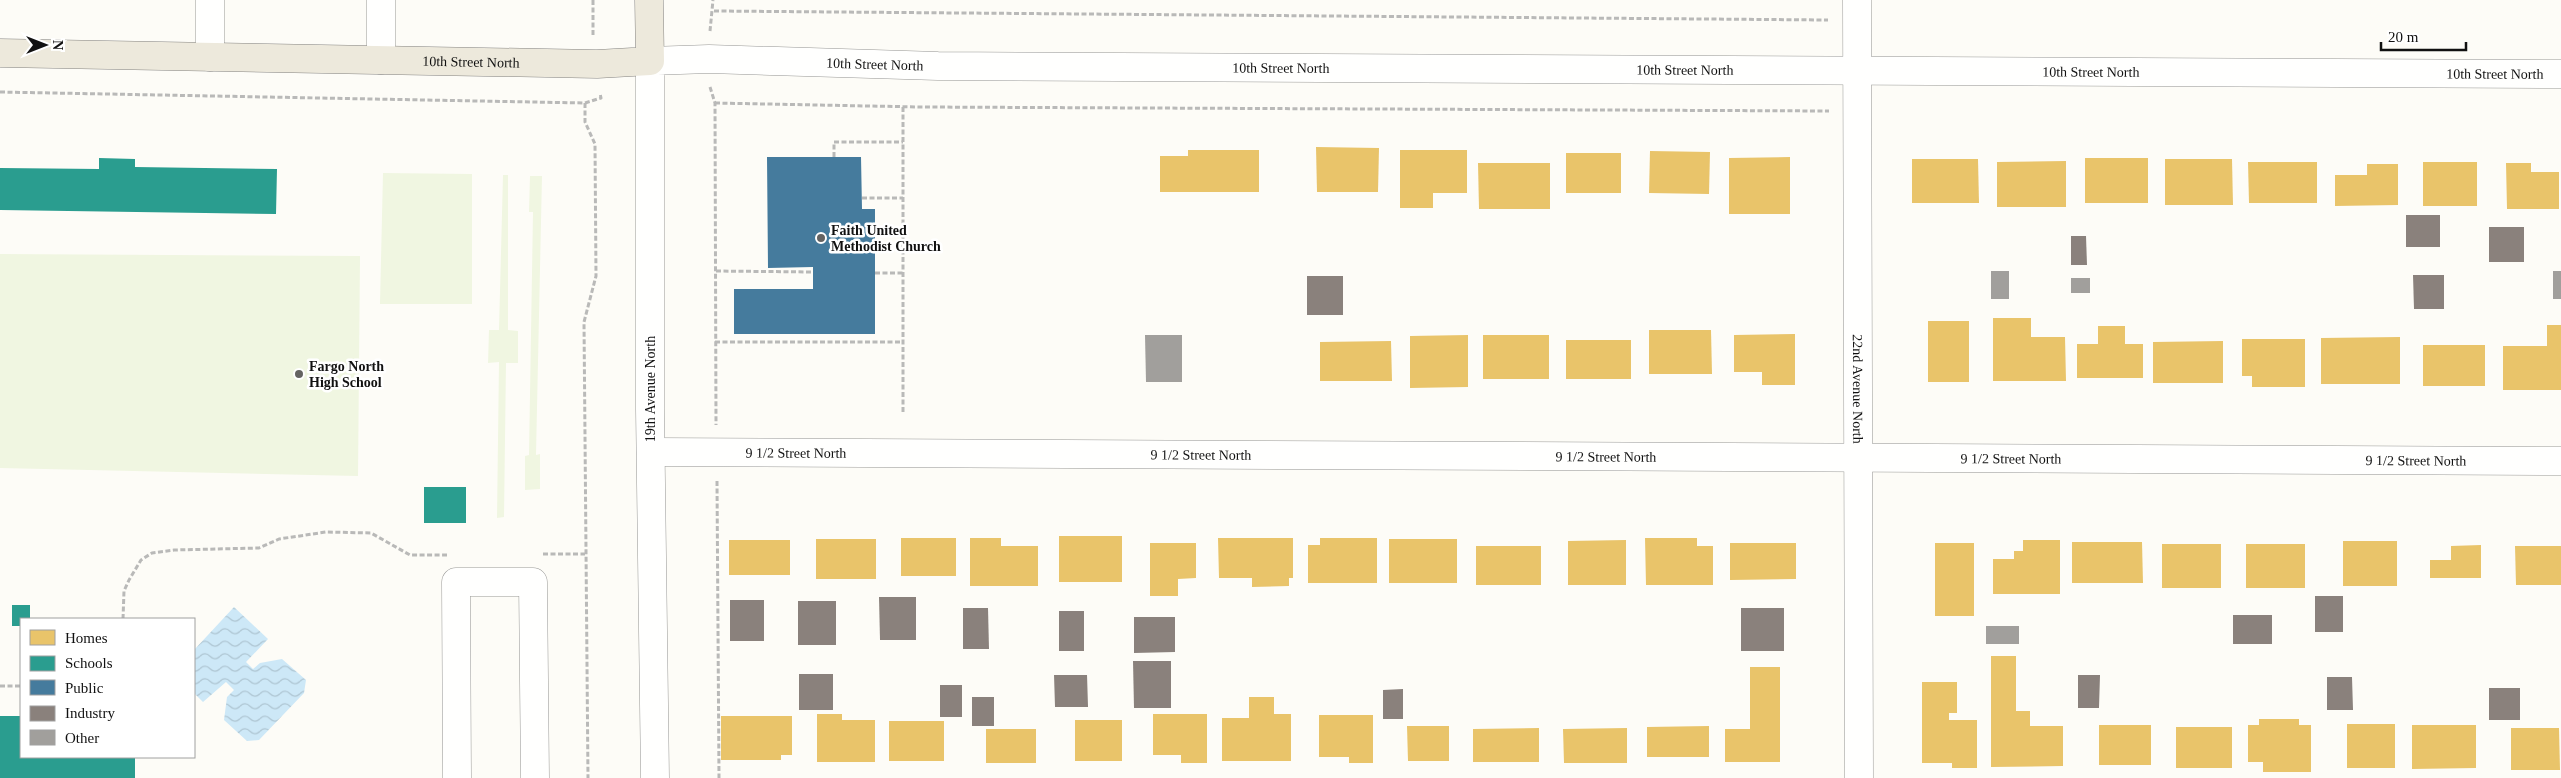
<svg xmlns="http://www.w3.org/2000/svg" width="2561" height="778" font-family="Georgia,serif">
	<defs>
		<pattern id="water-waves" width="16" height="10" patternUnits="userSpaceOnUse" patternTransform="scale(1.25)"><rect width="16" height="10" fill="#cde8f7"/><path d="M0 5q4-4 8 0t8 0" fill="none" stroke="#afc6d3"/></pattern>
	</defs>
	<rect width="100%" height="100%" fill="#fdfcf7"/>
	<g fill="#f0f6e1">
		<path d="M383,173L472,174V304H380Z"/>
		<path d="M503,175H508V330L518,331V363H506L504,517L497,518L499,362L488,363L489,330H499Z"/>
		<path d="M530,176H542L536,455L540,454V489L525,490V456L529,455L533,212H529Z"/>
		<path d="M0,254L360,256L358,476L0,468Z"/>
	</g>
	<path fill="url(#water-waves)" d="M234,607L268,639L246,662L253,669L260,663L282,659L306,680L304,693L259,740L247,741L224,720L227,697L234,690L226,682L203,702L194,693V650Z"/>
	<g fill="#e9c46a">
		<path d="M1316,147L1379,148L1378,192H1317Z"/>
		<path d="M1188,150H1259V192H1160V156H1188Z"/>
		<path d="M1400,150H1467V193H1433V208H1400Z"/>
		<path d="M1650,151L1710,152L1709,194L1649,193Z"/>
		<rect x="1566" y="153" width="55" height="40"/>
		<path d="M1790,157V214H1729V158Z"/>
		<rect x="2085" y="158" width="63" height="45"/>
		<path d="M1912,159H1978L1979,203H1912Z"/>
		<path d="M2165,159H2232L2233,205H2165Z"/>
		<path d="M2066,161V207H1997V162Z"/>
		<path d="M2248,162H2317V203H2249Z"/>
		<rect x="2423" y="162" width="54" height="44"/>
		<path d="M1478,163H1550V209H1479Z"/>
		<path d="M2506,163H2531V172H2559V209H2507Z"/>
		<path d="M2367,164H2398V205L2335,206V175H2367Z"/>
		<path d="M1993,318H2031V337H2065L2066,381H1993Z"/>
		<rect x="1928" y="321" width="41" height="61"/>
		<path d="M2547,325H2561V390H2503V346H2547Z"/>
		<path d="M2098,326H2125V344H2143V378H2077V344H2098Z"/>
		<path d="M1649,330H1711L1712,374H1649Z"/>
		<path d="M1795,334V385H1762V372H1734V335Z"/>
		<path d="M1468,335V387L1410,388V336Z"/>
		<rect x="1483" y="335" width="66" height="44"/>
		<path d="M2400,337V384H2321V338Z"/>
		<path d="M2242,339H2305V387H2252V376H2242Z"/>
		<rect x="1566" y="340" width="65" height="39"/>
		<path d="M1391,341L1392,381H1320V342Z"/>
		<path d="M2223,341V383H2153V342Z"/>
		<rect x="2423" y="345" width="62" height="41"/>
		<rect x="1059" y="536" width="63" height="46"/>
		<rect x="901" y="538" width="55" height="38"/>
		<path d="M970,538H1001V546H1038V586H970Z"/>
		<path d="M1218,538H1293V578H1289V586L1252,587V578H1219Z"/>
		<path d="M1320,538H1377V583H1308V545H1320Z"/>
		<path d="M1645,538H1697V546H1713V585H1646Z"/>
		<rect x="816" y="539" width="60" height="40"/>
		<rect x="1389" y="539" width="68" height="44"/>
		<rect x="729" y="540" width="61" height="35"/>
		<path d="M1626,540V585H1568V541Z"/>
		<path d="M2023,540H2060V594H1993V559H2014V551H2023Z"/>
		<rect x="2343" y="541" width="54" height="45"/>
		<path d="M2072,542H2142L2143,583H2072Z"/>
		<path d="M1150,543H1196V578L1178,579V596H1150Z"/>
		<path d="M1730,543H1796V579L1730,580Z"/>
		<rect x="1935" y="543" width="39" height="73"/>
		<rect x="2162" y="544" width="59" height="44"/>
		<rect x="2246" y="544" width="59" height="44"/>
		<path d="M2481,545V578H2430V560H2451V546Z"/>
		<rect x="1476" y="546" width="65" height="39"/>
		<path d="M2515,546H2561V585H2516Z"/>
		<path d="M1991,656H2016V711H2030V726H2063V766L1991,767Z"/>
		<path d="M1750,667H1780V762H1725V729H1750Z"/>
		<path d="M1922,682H1957V713H1949V720H1977V768H1952V763H1922Z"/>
		<path d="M1249,697H1274V714H1291V761H1222V718H1249Z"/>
		<path d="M817,714H842V720H875V762H817Z"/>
		<path d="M1153,714H1207V763H1181V755H1153Z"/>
		<path d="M1319,715H1373V763H1349V757H1319Z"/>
		<path d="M721,716H792V755H781V760H721Z"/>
		<path d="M2259,719H2299V725H2311V772H2263V762H2248V725H2259Z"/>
		<rect x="1075" y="720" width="47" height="41"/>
		<rect x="889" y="721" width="55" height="40"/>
		<rect x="2347" y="724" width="48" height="44"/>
		<rect x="2099" y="725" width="52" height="40"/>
		<path d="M2412,725H2476V768L2412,769Z"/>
		<path d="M1407,726H1449V761H1408Z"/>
		<path d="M1709,726V757H1647V727Z"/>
		<rect x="2176" y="727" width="56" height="41"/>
		<path d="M1539,728V762H1473V729Z"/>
		<path d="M1627,728V763H1564L1563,729Z"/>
		<path d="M2511,728H2559L2560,770H2511Z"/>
		<rect x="986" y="729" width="50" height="34"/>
	</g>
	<g fill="#2a9d8f">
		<path d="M99,158L135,159V167L277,169L276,214L0,210V168L99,169Z"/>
		<rect x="424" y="487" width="42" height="36"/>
		<path d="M12,605H30V619H21V626H12Z"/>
		<path d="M0,716H21V757H135V778H0Z"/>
	</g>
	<path fill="#457b9d" d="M767,157H861L862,209H875V334H734V289H813V267L768,268Z"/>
	<g fill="#8a817c">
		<rect x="2406" y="215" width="34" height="32"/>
		<rect x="2489" y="227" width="35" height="35"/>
		<path d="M2071,236H2086L2087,265H2071Z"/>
		<path d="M2413,275H2444V309H2414Z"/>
		<rect x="1307" y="276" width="36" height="39"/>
		<rect x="2315" y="596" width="28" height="36"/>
		<path d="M879,597H916V640H880Z"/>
		<rect x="730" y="600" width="34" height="41"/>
		<rect x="798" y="601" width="38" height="44"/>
		<path d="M963,608H988L989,649H963Z"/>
		<rect x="1741" y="608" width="43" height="43"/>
		<rect x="1059" y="611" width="25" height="40"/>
		<rect x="2233" y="615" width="39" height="29"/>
		<path d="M1134,617H1175V652L1134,653Z"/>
		<path d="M1133,661H1171V708H1134Z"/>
		<rect x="799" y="674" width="34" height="36"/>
		<path d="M1054,675H1087L1088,707H1055Z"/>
		<path d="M2078,675H2100L2099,708H2078Z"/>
		<path d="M2327,677H2352L2353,710H2327Z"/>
		<rect x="940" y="685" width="22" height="32"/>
		<rect x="2489" y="688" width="31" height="32"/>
		<path d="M1403,689V719H1383V690Z"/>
		<rect x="972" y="697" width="22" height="29"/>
	</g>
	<g fill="#a19f9c">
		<rect x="1991" y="271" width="18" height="28"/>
		<rect x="2553" y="271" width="8" height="28"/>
		<rect x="2071" y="278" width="19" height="15"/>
		<path d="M1145,335H1182V382H1146Z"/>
		<rect x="1986" y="626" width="33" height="18"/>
	</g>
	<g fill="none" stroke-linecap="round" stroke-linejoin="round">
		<defs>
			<g id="minor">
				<path d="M210,0V57"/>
				<path d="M381,0V60"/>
				<path id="s1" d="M1857,0L1859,778"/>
				<path id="s2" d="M651,452L2561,461"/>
				<path d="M457,778L456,582H533L535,778"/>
				<path id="s3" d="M655,778L650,409V61L709,59L938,66L2561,74"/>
			</g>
			<g id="major">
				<path id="s4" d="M0,53L597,64L650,61L649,0"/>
			</g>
		</defs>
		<use href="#minor" stroke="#979795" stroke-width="29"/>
		<use href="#major" stroke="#858482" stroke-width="29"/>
		<g stroke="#b9b9b8" stroke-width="3" stroke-dasharray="5 2.5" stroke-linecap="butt">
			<path d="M593,0V37"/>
			<path d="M714,11L1828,20"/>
			<path d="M710,31L713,0"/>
			<path d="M710,87L715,103L716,425"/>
			<path d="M0,92L585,103L601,98L600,93"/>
			<path d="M585,103V122L595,144L596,276L584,322L588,778"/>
			<path d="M715,103L920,107L1829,111"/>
			<path d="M903,107V413"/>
			<path d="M834,157V142H903"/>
			<path d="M862,198H903"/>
			<path d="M716,271L813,272"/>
			<path d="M875,273H903"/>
			<path d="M715,342H903"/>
			<path d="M717,481L719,778"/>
			<path d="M543,554H585"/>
			<path d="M123,619L124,591L129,580L141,560L152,553L174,550L259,548L279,539L326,532L371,533L410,555H447"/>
			<path d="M0,686H21"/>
		</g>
		<use href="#minor" stroke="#fffffe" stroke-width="28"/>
		<use href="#major" stroke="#ede9dc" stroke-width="28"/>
	</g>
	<g fill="#646362" stroke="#fff" stroke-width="2">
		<circle cx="821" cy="238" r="5"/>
		<circle cx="299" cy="374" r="5"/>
	</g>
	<g text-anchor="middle" stroke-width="5" stroke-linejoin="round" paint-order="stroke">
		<g font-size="14" fill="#111" stroke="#fff">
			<text dy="5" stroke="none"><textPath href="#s4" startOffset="471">10th Street North</textPath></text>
			<text dy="5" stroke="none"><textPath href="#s3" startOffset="942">10th Street North</textPath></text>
			<text dy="5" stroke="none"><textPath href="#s3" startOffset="1348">10th Street North</textPath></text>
			<text dy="5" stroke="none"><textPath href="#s3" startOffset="1752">10th Street North</textPath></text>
			<text dy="5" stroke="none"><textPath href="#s3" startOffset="2158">10th Street North</textPath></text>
			<text dy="5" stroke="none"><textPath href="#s3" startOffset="2562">10th Street North</textPath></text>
			<text transform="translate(650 389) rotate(-90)" y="5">19th Avenue North</text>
			<text dy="5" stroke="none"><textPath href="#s1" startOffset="389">22nd Avenue North</textPath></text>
			<text dy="5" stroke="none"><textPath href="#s2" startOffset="145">9 1/2 Street North</textPath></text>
			<text dy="5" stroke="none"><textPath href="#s2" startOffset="550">9 1/2 Street North</textPath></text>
			<text dy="5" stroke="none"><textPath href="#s2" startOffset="955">9 1/2 Street North</textPath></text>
			<text dy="5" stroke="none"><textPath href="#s2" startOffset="1360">9 1/2 Street North</textPath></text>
			<text dy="5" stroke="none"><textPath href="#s2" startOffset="1765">9 1/2 Street North</textPath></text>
		</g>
		<g font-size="14" font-weight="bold" fill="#111" stroke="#fff" text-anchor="start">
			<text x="831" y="235">Faith United<tspan x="831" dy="16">Methodist Church</tspan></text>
			<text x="309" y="371">Fargo North<tspan x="309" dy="16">High School</tspan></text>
		</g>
	</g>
	<rect x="20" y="618" width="175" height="140" fill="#ffffff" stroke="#a0a0a0"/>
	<rect x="30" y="630" width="25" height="15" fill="#e9c46a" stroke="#a0a0a0"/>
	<text x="65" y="643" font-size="15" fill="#111111">Homes</text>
	<rect x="30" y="656" width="25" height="15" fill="#2a9d8f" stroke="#a0a0a0"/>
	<text x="65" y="668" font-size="15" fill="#111111">Schools</text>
	<rect x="30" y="680" width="25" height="15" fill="#457b9d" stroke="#a0a0a0"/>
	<text x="65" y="693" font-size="15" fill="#111111">Public</text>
	<rect x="30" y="706" width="25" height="15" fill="#8a817c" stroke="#a0a0a0"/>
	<text x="65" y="718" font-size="15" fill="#111111">Industry</text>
	<rect x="30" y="730" width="25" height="15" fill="#a19f9c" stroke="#a0a0a0"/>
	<text x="65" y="743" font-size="15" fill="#111111">Other</text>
	<g transform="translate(45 45) rotate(90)" stroke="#ffffff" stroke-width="4" paint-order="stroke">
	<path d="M0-4L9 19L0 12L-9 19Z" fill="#111111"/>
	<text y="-8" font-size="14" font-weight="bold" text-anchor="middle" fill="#111111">N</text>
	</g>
	<path d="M2381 42v8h85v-8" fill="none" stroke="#111111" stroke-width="2.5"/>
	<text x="2388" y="42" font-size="15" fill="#111111" stroke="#ffffff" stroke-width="4" paint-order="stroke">20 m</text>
</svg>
